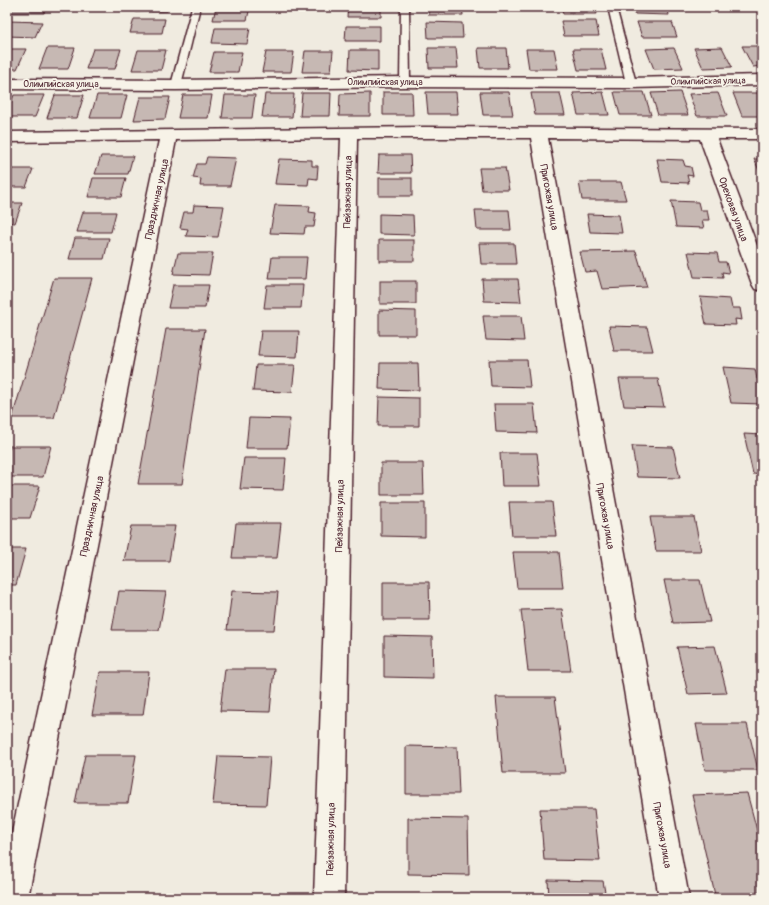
<svg xmlns="http://www.w3.org/2000/svg" width="769" height="905" font-family="Pangolin,sans-serif">
	<rect width="100%" height="100%" fill="#f0ebe0"/>
	<filter id="ink" filterUnits="userSpaceOnUse"><feTurbulence type="fractalNoise" baseFrequency=".025" numOctaves="2"/><feDisplacementMap in="SourceGraphic" scale="8" xChannelSelector="R" yChannelSelector="G"/><feConvolveMatrix kernelMatrix="1 2 1 2 8 2 1 2 1" color-interpolation-filters="sRGB"/></filter>
	<g filter="url(#ink)">
		<g fill="#c6b8b3" stroke="#4a1f2b">
			<path d="M13,7H46L44,13H10Z"/>
			<path d="M138,7H168L167,11L136,12Z"/>
			<path d="M216,7H250L247,20H213Z"/>
			<path d="M348,7H381V17H347Z"/>
			<path d="M428,7H462L463,15H429Z"/>
			<path d="M561,7H595L597,14H563Z"/>
			<path d="M633,7H667L669,15L635,14Z"/>
			<path d="M741,7H762V10H742Z"/>
			<path d="M134,19H165L162,33H130Z"/>
			<path d="M8,21L42,22L35,37L7,36Z"/>
			<path d="M561,21H596L599,36H564Z"/>
			<path d="M427,22L462,23L463,38H428Z"/>
			<path d="M637,22H672L677,37H642Z"/>
			<path d="M346,26H380V41H345Z"/>
			<path d="M215,28H250L247,44L212,43Z"/>
			<path d="M742,46H762V66L753,67Z"/>
			<path d="M722,47L732,67L703,68L694,48Z"/>
			<path d="M47,48H75L68,69H39Z"/>
			<path d="M428,48H456L458,68H429Z"/>
			<path d="M478,48H506L508,68H480Z"/>
			<path d="M674,48L683,68L654,69L646,49Z"/>
			<path d="M7,49H26L17,69H7Z"/>
			<path d="M93,49H121L115,69H86Z"/>
			<path d="M526,49H554L558,69H529Z"/>
			<path d="M573,49H601L606,70H578Z"/>
			<path d="M138,50H166L161,70H132Z"/>
			<path d="M350,50H378V71L349,70Z"/>
			<path d="M305,51H333L331,72H302Z"/>
			<path d="M214,52H242L238,72H209Z"/>
			<path d="M266,52H294L291,72H262Z"/>
			<path d="M383,92H412L413,115H383Z"/>
			<path d="M426,92H456L458,114H428Z"/>
			<path d="M480,92H509L513,115H483Z"/>
			<path d="M603,92L609,115H578L573,93Z"/>
			<path d="M614,92H644L651,115H620Z"/>
			<path d="M680,92L688,115H658L651,93Z"/>
			<path d="M302,93H331L330,116H300Z"/>
			<path d="M370,93V116H339L340,94Z"/>
			<path d="M531,93H560L565,115H535Z"/>
			<path d="M718,93L727,116H697L689,94Z"/>
			<path d="M733,93H762V116H742Z"/>
			<path d="M265,94H294L292,117H262Z"/>
			<path d="M14,95H44L35,117H7V112Z"/>
			<path d="M55,95H84L77,118H47Z"/>
			<path d="M97,95H127L121,118H90Z"/>
			<path d="M183,95H212L208,118H178Z"/>
			<path d="M225,95H255L252,118H222Z"/>
			<path d="M140,97H170L165,119L134,120Z"/>
			<path d="M379,155H410L411,173H378Z"/>
			<path d="M101,156H133L128,174H95Z"/>
			<path d="M207,157L236,158L230,186H200L201,179L193,178L197,164H205Z"/>
			<path d="M279,159L312,160V166H318L317,179L309,178L308,185L275,184Z"/>
			<path d="M657,159L683,160L685,166L691,167L693,176L687,175L689,183L662,182Z"/>
			<path d="M754,159H762V177Z"/>
			<path d="M479,168H505L509,190H482Z"/>
			<path d="M7,169H33L26,187H7Z"/>
			<path d="M93,178H126L121,197H88Z"/>
			<rect x="379" y="178" width="33" height="18"/>
			<path d="M579,182H621L626,200H582Z"/>
			<path d="M671,201L698,202L700,210H707L709,220H702L704,228L676,227Z"/>
			<path d="M7,203H22L15,223L7,222Z"/>
			<path d="M194,205L224,206L218,237L186,236L188,229L180,228L184,212H193Z"/>
			<path d="M275,205L310,206L309,212L316,213L314,227H305L304,234L270,233Z"/>
			<path d="M475,210H509L511,230H477Z"/>
			<path d="M83,212H116L111,232H77Z"/>
			<path d="M379,214L413,215L414,235L379,234Z"/>
			<path d="M587,214L619,215L622,233L590,232Z"/>
			<path d="M75,238H109L104,259H69Z"/>
			<rect x="379" y="240" width="35" height="21"/>
			<path d="M7,241H12L7,257Z"/>
			<path d="M479,243H514L516,264H481Z"/>
			<path d="M636,251L647,287L602,289L597,271L585,272L580,252Z"/>
			<path d="M688,252L717,253L719,262H726L729,273L722,272L723,278L694,277Z"/>
			<path d="M178,253H213L209,275L173,274Z"/>
			<path d="M272,257H307L305,279H269Z"/>
			<path d="M54,278H92L54,418H12Z"/>
			<path d="M482,279H518L521,302L484,301Z"/>
			<rect x="380" y="281" width="36" height="23"/>
			<path d="M173,285H209L205,308H168Z"/>
			<path d="M267,285H303L301,308H264Z"/>
			<path d="M700,297L730,299L732,308H740L742,320L735,319L736,325L706,324Z"/>
			<path d="M379,310L416,311V335H379Z"/>
			<path d="M483,316H521L524,341L486,340Z"/>
			<path d="M609,326L647,327L653,351H614Z"/>
			<path d="M166,329H205L182,484H138Z"/>
			<path d="M261,331H299L297,357L258,356Z"/>
			<path d="M489,360H527L530,387L491,386Z"/>
			<path d="M380,363H418L419,390L379,389Z"/>
			<path d="M256,365H295L292,392L253,391Z"/>
			<path d="M723,367L755,369L757,379H762V392H761L762,404L731,403Z"/>
			<path d="M619,379H658L664,407L624,406Z"/>
			<path d="M379,397L419,398V426H378Z"/>
			<path d="M494,404H534L537,433L496,432Z"/>
			<path d="M249,418L290,419L287,448H246Z"/>
			<path d="M744,434L762,435V475L753,474Z"/>
			<path d="M10,446H51L43,477H7V455Z"/>
			<path d="M632,446L673,447L680,478L637,477Z"/>
			<path d="M500,453H537L541,486H502Z"/>
			<path d="M244,458H286L283,490L240,489Z"/>
			<path d="M381,463H423L424,495H381Z"/>
			<path d="M7,486H40L30,518H7Z"/>
			<path d="M509,502H552L556,536H512Z"/>
			<path d="M381,503H425V537L381,536Z"/>
			<path d="M650,517H694L701,551H656Z"/>
			<path d="M236,523H281L277,558H232Z"/>
			<path d="M131,526H175L169,561H124Z"/>
			<path d="M7,549H26L16,585H7Z"/>
			<path d="M513,552H559L563,588H517Z"/>
			<path d="M664,580H700L710,622L673,623Z"/>
			<path d="M383,582H429L430,620H383Z"/>
			<path d="M119,591L166,592L159,630H112Z"/>
			<path d="M232,591L278,592L274,630H227Z"/>
			<path d="M562,609L571,671H528L521,610Z"/>
			<path d="M384,636L432,637L433,678L384,677Z"/>
			<path d="M715,646L727,693L688,694L677,647Z"/>
			<path d="M225,669H274L270,712L220,711Z"/>
			<path d="M100,672H149L143,715H92Z"/>
			<path d="M496,697H555L565,773H503Z"/>
			<path d="M696,724H747L758,770H705Z"/>
			<path d="M406,746L457,747L459,794H406Z"/>
			<path d="M85,755H136L128,803H75Z"/>
			<path d="M218,756L270,757L266,805L213,804Z"/>
			<path d="M747,793L759,838H762V893L715,895L692,795Z"/>
			<path d="M540,809H594L600,861L544,860Z"/>
			<path d="M408,818L468,819L469,875L408,874Z"/>
			<path d="M548,880L603,881L606,898H549Z"/>
		</g>
		<g fill="none" stroke-linecap="round" stroke-linejoin="round">
			<defs>
				<g id="lane">
					<path d="M192,7H200L181,85L176,88L171,85Z"/>
					<path d="M401,7H409L410,82L405,85L400,82Z"/>
					<path d="M608,7H616L636,83L634,85H628L626,83Z"/>
				</g>
				<g id="street">
					<path d="M762,75V85L631,88L405,87L176,90L7,89V79L176,80L405,77L631,78Z"/>
					<path d="M424,127L762,129V139H717L762,259V291L755,289L752,284L700,139L548,138L689,898H659L531,138H357L344,898H314L341,138L176,140L28,898H7V856L159,140L7,142V132Z"/>
				</g>
			</defs>
			<use href="#lane" stroke="#4a1f2b" stroke-width="3"/>
			<use href="#street" stroke="#4a1f2b" stroke-width="3"/>
			<use href="#lane" fill="#f7f3e8" fill-rule="evenodd"/>
			<use href="#street" fill="#f7f3e8" fill-rule="evenodd"/>
		</g>
	</g>
	<g text-anchor="middle" stroke-width="3.5" stroke-linejoin="round" paint-order="stroke">
		<g font-size="9" fill="#4a1f2b" stroke="#f7f3e8">
			<text transform="translate(708 81) rotate(-1)" y="3">Олимпийская улица</text>
			<text x="385" y="85">Олимпийская улица</text>
			<text x="61" y="87">Олимпийская улица</text>
		</g>
		<g font-size="10" fill="#4a1f2b" stroke="#f7f3e8">
			<text transform="translate(347 192) rotate(-89)" y="4">Пейзажная улица</text>
			<text transform="translate(550 197) rotate(80)" y="4">Пригожая улица</text>
			<text transform="translate(156 199) rotate(-78)" y="4">Праздничная улица</text>
			<text transform="translate(734 209) rotate(70)" y="4">Ореховая улица</text>
			<text transform="translate(91 516) rotate(-78)" y="4">Праздничная улица</text>
			<text transform="translate(339 516) rotate(-89)" y="4">Пейзажная улица</text>
			<text transform="translate(606 516) rotate(80)" y="4">Пригожая улица</text>
			<text transform="translate(663 835) rotate(80)" y="4">Пригожая улица</text>
			<text transform="translate(330 839) rotate(-89)" y="4">Пейзажная улица</text>
		</g>
	</g>
	<rect width="769" height="905" fill="none" stroke="#f7f3e8" stroke-width="24"/>
	<rect x="12" y="12" width="745" height="881" fill="none" stroke="#4a1f2b" stroke-width="1.5" filter="url(#ink)"/>
</svg>
